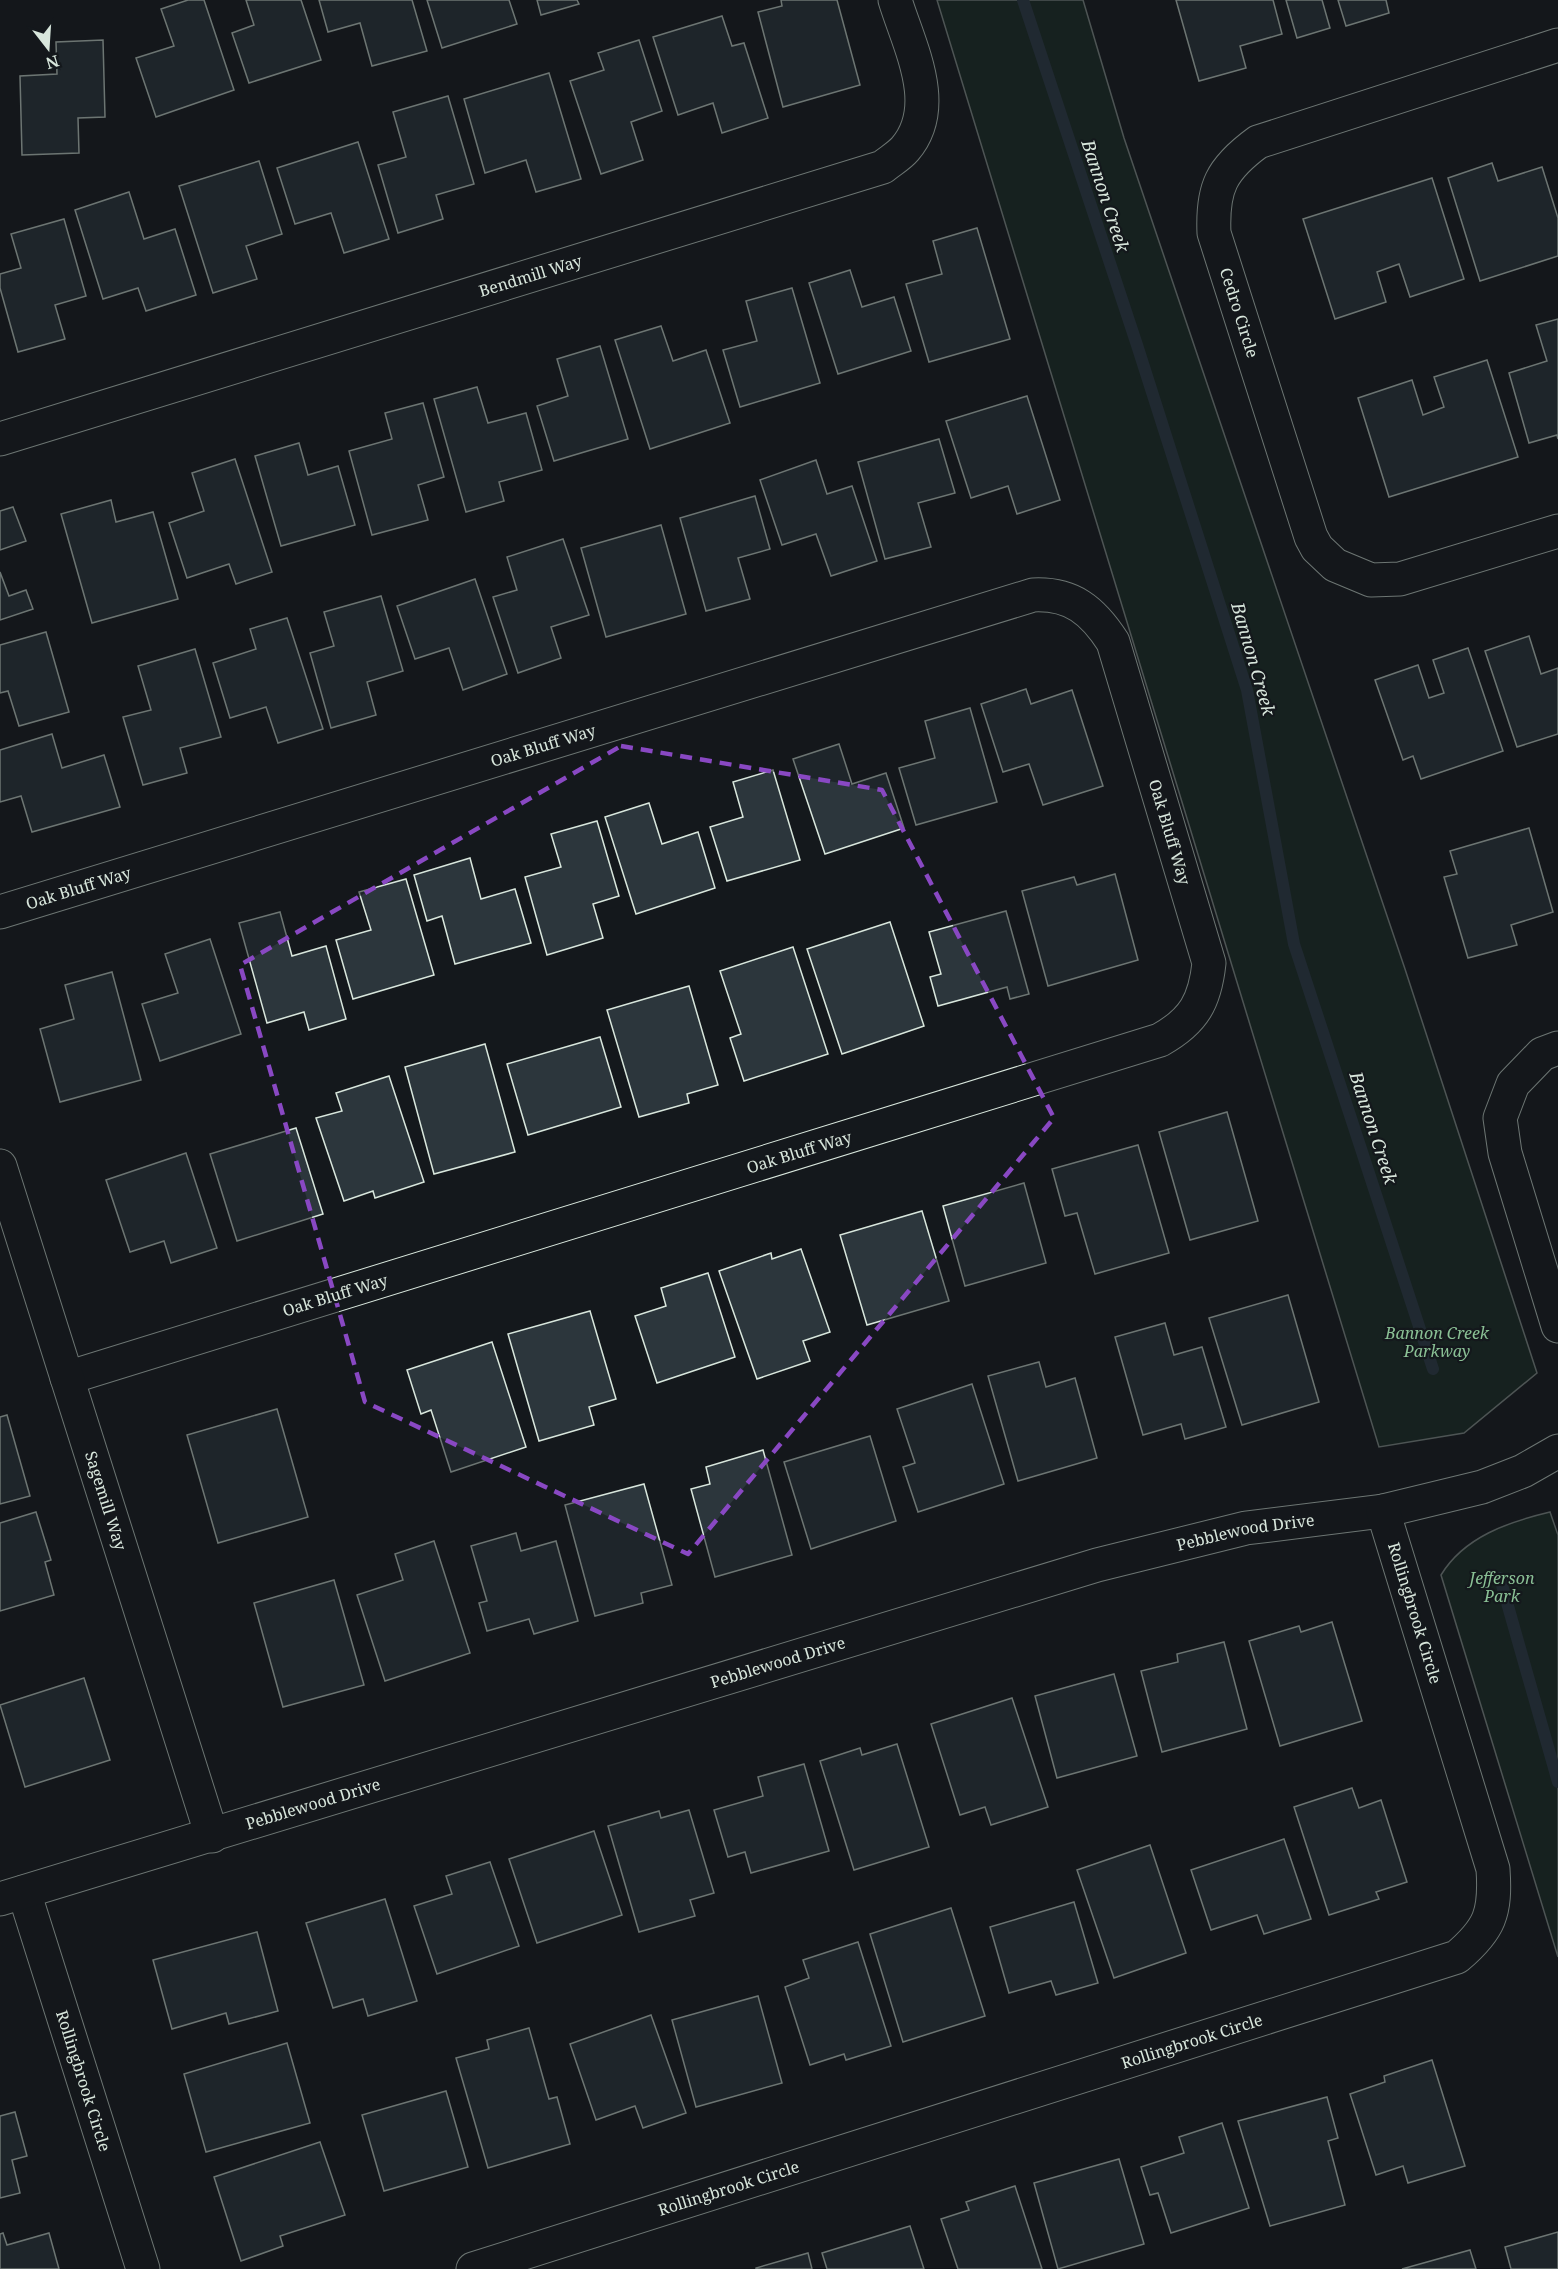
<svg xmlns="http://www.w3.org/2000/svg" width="1558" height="2269" font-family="'Noto Serif',serif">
	<rect width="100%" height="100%" fill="#14181c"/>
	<g fill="#1a2d24" stroke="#939e99" stroke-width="1.5">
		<path d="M937,0H1083L1124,138L1405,969L1537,1373L1464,1433L1379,1447Z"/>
		<path d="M1550,1512L1558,1535V1957L1441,1575C1464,1537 1508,1522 1550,1512Z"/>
	</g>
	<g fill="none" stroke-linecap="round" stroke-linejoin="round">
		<g stroke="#2f3f4d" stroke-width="12">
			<path d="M1023,0L1137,345L1247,690L1294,944L1433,1369"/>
			<path d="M1500,1578L1558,1782"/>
		</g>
	</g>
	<g fill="#2c363c" stroke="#d8e6dc" stroke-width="1.5">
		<path d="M188,0H204L234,90L156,117L136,58L174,46L161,9Z"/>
		<path d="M246,0H301L321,60L249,83L232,33L254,25Z"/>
		<path d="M319,0H412L427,51L372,66L360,23L328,32Z"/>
		<path d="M427,0H509L517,24L442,48Z"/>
		<path d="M537,0H577L579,4L541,15Z"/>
		<path d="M781,0H837L860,85L783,107L758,12L782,6Z"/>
		<path d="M1176,0H1273L1282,34L1240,46L1246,68L1199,81Z"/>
		<path d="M1286,0H1322L1330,28L1297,38Z"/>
		<path d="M1338,0H1386L1389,13L1346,26Z"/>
		<path d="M722,16L732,46L744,43L768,118L722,133L713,103L678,115L653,37Z"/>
		<path d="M103,40L105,117L78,118L79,153L22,155L20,76L57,74L56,42Z"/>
		<path d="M639,40L662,111L631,122L643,160L601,174L570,81L604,70L598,53Z"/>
		<path d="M549,73L581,179L536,192L526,160L485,173L464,99Z"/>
		<path d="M448,96L474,184L436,195L443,219L398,233L378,165L406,157L393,112Z"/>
		<path d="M358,142L389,239L344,253L331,213L295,224L277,168Z"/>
		<path d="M259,161L282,234L246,246L257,279L213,293L179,186Z"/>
		<path d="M1492,163L1498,181L1542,167L1558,218V256L1480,281L1448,178Z"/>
		<path d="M1432,178L1464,279L1410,297L1399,264L1377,272L1386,302L1335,319L1303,219Z"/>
		<path d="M129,192L144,239L175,229L196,295L146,311L138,288L103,299L75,210Z"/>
		<path d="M64,219L86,296L55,305L65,339L18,352L0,288V274L21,268L11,234Z"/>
		<path d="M977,228L1010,339L929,362L906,284L942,274L933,241Z"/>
		<path d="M850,270L862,307L894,297L911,351L838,374L809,283Z"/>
		<path d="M792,288L820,383L740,407L723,350L757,341L746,301Z"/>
		<path d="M1558,319V439L1557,435L1529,443L1509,373L1547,361L1536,325Z"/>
		<path d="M661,326L673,361L706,350L730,423L650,449L615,340Z"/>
		<path d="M600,346L628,439L554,461L537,406L568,396L557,359Z"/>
		<path d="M1487,360L1518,457L1389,497L1358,398L1412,380L1423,415L1444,407L1434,377Z"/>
		<path d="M477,387L488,423L526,413L542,470L499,482L504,501L466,512L434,399Z"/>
		<path d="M1027,396L1060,500L1017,514L1008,486L971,498L946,421Z"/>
		<path d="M423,403L444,477L418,485L428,520L372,535L349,451L392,439L385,413Z"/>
		<path d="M939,439L955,493L918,503L931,547L885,559L858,462Z"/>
		<path d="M299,443L308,475L338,466L355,525L281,546L255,456Z"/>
		<path d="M235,459L272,572L236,584L229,564L187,578L169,523L204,511L192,473Z"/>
		<path d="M816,460L827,494L852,486L877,561L831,576L816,534L782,545L760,480Z"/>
		<path d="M755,496L770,549L738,558L750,599L706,611L680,518Z"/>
		<path d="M111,500L116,522L153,512L178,599L92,623L61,514Z"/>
		<path d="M13,507L26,541L0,550V511Z"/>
		<path d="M661,525L686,614L606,637L581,548Z"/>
		<path d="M563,539L589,615L551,627L561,658L518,673L493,597L517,590L507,557Z"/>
		<path d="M0,572L9,596L26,590L33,609L0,620Z"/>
		<path d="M475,579L507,674L463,690L449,648L415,659L397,606Z"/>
		<path d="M381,596L403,671L367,682L376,715L331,728L310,653L334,646L324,612Z"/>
		<path d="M287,618L323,729L278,743L266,707L230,718L213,663L256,649L250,629Z"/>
		<path d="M46,632L69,712L19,726L8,691L0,693V645Z"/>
		<path d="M1529,636L1541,674L1558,668V734L1517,747L1485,651Z"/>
		<path d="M1468,648L1503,751L1421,779L1413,756L1403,760L1375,680L1418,665L1429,698L1444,693L1433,660Z"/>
		<path d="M195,649L221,737L180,748L187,773L143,785L123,717L151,710L138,666Z"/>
		<path d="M1026,689L1031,704L1072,690L1103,786L1043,805L1029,764L1003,772L981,704Z"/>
		<path d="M970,708L997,802L916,825L899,768L935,758L925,721Z"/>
		<path d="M52,734L62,768L104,755L120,807L32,832L21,796L0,802V750Z"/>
		<path d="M839,744L852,784L886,773L904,828L825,854L793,759Z"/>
		<path d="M773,770L800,860L727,881L710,827L743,817L733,782Z"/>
		<path d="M649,803L662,844L698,832L715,888L636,914L605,817Z"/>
		<path d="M597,821L619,896L593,904L603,938L547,955L525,877L561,867L551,834Z"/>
		<path d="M1529,828L1553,912L1511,925L1517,945L1468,958L1444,877L1457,874L1450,851Z"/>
		<path d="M470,858L481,899L515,889L531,943L455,964L442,916L427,921L414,875Z"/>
		<path d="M1115,874L1138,960L1048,986L1022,891L1074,877L1077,885Z"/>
		<path d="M406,879L434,975L353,999L336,940L371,930L359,892Z"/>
		<path d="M1006,911L1029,994L1010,999L1007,987L938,1006L930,977L941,974L929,932Z"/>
		<path d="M280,912L292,956L326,946L346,1019L309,1030L304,1012L267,1023L239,923Z"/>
		<path d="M890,922L924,1026L842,1054L807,949Z"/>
		<path d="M210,939L241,1034L160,1061L142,1004L178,993L165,954Z"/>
		<path d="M793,947L828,1054L744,1081L730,1038L741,1034L720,971Z"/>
		<path d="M112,972L141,1080L60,1102L40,1029L74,1019L65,985Z"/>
		<path d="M689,986L718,1085L687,1094L689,1103L639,1117L607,1010Z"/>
		<path d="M600,1037L621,1107L528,1135L507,1064Z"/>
		<path d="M485,1044L515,1152L434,1174L405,1067Z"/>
		<path d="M389,1076L424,1182L375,1198L373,1191L344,1201L316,1118L342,1111L336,1093Z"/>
		<path d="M1227,1112L1258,1221L1190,1240L1159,1132Z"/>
		<path d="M296,1128L323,1214L237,1241L210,1154Z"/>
		<path d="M1138,1145L1169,1253L1095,1274L1077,1213L1065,1216L1052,1169Z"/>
		<path d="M186,1153L217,1248L171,1263L164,1241L130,1252L106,1180Z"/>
		<path d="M1024,1183L1046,1263L965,1286L943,1206Z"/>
		<path d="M922,1211L949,1301L867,1325L840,1235Z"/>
		<path d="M801,1249L830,1332L803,1341L810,1361L757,1379L719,1271L771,1253L772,1259Z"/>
		<path d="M708,1273L735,1357L657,1383L635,1316L666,1306L661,1288Z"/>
		<path d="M1288,1295L1319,1402L1242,1425L1209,1318Z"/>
		<path d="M590,1311L616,1399L589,1407L594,1425L539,1441L508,1334Z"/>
		<path d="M1165,1323L1174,1355L1202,1347L1226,1427L1185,1439L1181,1424L1143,1435L1115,1337Z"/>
		<path d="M492,1342L526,1447L451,1472L431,1410L421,1414L407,1370Z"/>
		<path d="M1039,1362L1046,1387L1075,1378L1097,1458L1018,1481L988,1376Z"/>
		<path d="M972,1384L1004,1484L918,1512L903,1467L915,1463L897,1409Z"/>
		<path d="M277,1409L308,1517L218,1543L187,1435Z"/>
		<path d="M7,1415L30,1496L0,1504V1417Z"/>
		<path d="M870,1436L896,1521L811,1549L784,1462Z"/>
		<path d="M763,1450L792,1555L715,1577L691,1489L710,1484L706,1467Z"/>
		<path d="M644,1484L672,1585L641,1593L643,1603L595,1616L565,1505Z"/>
		<path d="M36,1512L51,1560L45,1562L54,1595L0,1611V1523Z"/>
		<path d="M516,1533L521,1551L556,1541L578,1621L534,1634L529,1619L487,1631L479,1603L487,1601L471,1546Z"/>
		<path d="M434,1541L470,1653L385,1681L357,1595L403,1580L395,1554Z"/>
		<path d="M334,1580L364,1685L283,1707L254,1603Z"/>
		<path d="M1332,1622L1362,1721L1280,1746L1249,1641L1299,1626L1301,1632Z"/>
		<path d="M1224,1642L1247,1729L1162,1752L1141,1671L1178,1662L1177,1654Z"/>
		<path d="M1114,1674L1137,1756L1057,1778L1035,1696Z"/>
		<path d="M84,1678L110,1760L25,1787L0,1705Z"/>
		<path d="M1012,1698L1048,1807L991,1825L985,1807L960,1815L931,1724Z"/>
		<path d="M897,1744L929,1847L854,1870L820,1761L860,1748L862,1755Z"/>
		<path d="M804,1764L829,1851L751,1873L745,1852L728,1857L714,1810L763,1796L758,1777Z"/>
		<path d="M1352,1788L1359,1808L1381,1800L1407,1882L1376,1892L1379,1899L1329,1915L1294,1807Z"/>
		<path d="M689,1810L714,1893L690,1900L695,1916L639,1932L608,1826L659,1811L661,1818Z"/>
		<path d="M594,1831L622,1915L537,1943L509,1859Z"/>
		<path d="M1284,1839L1311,1919L1264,1934L1257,1915L1211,1930L1191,1870Z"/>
		<path d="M1150,1845L1186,1953L1114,1978L1077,1870Z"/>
		<path d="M490,1862L519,1946L437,1974L414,1906L452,1894L446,1876Z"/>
		<path d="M385,1899L417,2001L368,2016L363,1999L333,2008L306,1923Z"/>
		<path d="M1074,1902L1098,1983L1056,1995L1051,1981L1009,1993L990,1927Z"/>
		<path d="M951,1908L985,2016L903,2042L870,1934Z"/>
		<path d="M257,1932L278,2011L229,2024L226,2013L172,2029L153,1960Z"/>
		<path d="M858,1942L891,2046L846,2060L844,2054L810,2065L785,1987L809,1978L803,1960Z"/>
		<path d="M758,1996L782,2083L696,2107L672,2020Z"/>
		<path d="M651,2015L686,2113L643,2128L635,2106L596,2120L570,2044Z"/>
		<path d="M529,2028L549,2099L557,2097L570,2144L488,2168L456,2058L489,2049L487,2040Z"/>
		<path d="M287,2043L310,2123L206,2152L184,2074Z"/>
		<path d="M1432,2060L1465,2166L1408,2183L1403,2166L1376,2175L1350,2094L1385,2082L1384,2076Z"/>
		<path d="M446,2091L468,2167L384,2191L362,2115Z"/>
		<path d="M1327,2097L1338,2138L1328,2141L1345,2205L1270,2226L1238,2121Z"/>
		<path d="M15,2112L27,2156L12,2160L20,2193L0,2198V2116Z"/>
		<path d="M1222,2123L1249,2208L1171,2233L1158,2193L1150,2195L1141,2167L1184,2153L1179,2137Z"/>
		<path d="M320,2142L345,2215L280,2236L283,2246L241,2261L214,2177Z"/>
		<path d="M1119,2159L1144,2244L1058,2269L1034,2183Z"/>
		<path d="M1015,2186L1042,2269H958L941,2219L969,2210L966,2202Z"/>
		<path d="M910,2226L924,2269H827L822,2253Z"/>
		<path d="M1558,2232V2269H1511L1505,2247Z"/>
		<path d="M3,2233L7,2245L49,2233L59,2269H0V2234Z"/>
		<path d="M1470,2250L1476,2269H1402Z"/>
		<path d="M808,2253L812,2269H756V2268Z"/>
	</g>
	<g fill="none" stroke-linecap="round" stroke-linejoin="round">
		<defs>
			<g id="minor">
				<path id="s1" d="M1558,45L1258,142C1221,169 1212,188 1214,233L1311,537L1317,548L1335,565L1371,580L1400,579L1558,531"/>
				<path id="s2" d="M0,439L883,167C890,161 899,156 905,149C942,106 909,46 895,0"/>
				<path id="s3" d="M0,912L1033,595C1072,593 1093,611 1113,642L1209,963C1205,1001 1194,1021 1160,1040L67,1378"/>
				<path d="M1558,1048L1542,1054L1513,1084L1500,1118L1505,1153L1558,1326"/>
				<path id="s4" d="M0,1166L212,1836"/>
				<path id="s5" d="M24,1892L143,2269"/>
				<path id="s6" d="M0,1899L1097,1565L1246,1528L1383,1511L1482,1487L1523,1471L1558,1451"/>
				<path id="s7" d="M473,2269L1457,1957C1490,1929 1496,1913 1493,1869L1383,1511"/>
			</g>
		</defs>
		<use href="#minor" stroke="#d8e6dc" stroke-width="35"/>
		<use href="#minor" stroke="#14181c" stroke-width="33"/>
	</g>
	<path d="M0 0H1558V2269H0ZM621,746L882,790L1054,1118L688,1554L365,1402L240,965Z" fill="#14181c" fill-opacity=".55" fill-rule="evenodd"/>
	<path fill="none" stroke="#8948c3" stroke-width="4.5" stroke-dasharray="12 8" stroke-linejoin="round" d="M621,746L882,790L1054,1118L688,1554L365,1402L240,965Z"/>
	<g text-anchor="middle" stroke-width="4.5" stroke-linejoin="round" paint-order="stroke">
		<g font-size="16" fill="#d8e6dc" stroke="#14181c">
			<text dy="6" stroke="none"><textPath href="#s2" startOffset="555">Bendmill Way</textPath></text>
			<text dy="6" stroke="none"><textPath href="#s1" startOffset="506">Cedro Circle</textPath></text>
			<text dy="6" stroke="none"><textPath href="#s3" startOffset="568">Oak Bluff Way</textPath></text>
			<text dy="6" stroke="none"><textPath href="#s3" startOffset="1377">Oak Bluff Way</textPath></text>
			<text dy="6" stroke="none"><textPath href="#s3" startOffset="82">Oak Bluff Way</textPath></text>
			<text transform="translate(799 1152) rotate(-17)" y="6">Oak Bluff Way</text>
			<text transform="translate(335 1295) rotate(-17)" y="6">Oak Bluff Way</text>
			<text dy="6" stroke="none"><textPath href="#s4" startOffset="351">Sagemill Way</textPath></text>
			<text dy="6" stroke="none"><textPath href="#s6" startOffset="1299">Pebblewood Drive</textPath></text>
			<text transform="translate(1415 1613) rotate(73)" y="6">Rollingbrook Circle</text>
			<text dy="6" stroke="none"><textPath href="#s6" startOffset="813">Pebblewood Drive</textPath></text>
			<text dy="6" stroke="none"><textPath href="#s6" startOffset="327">Pebblewood Drive</textPath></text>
			<text dy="6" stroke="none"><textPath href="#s7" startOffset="754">Rollingbrook Circle</textPath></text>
			<text dy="6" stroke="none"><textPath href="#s5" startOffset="198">Rollingbrook Circle</textPath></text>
			<text dy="6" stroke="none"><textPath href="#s7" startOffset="268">Rollingbrook Circle</textPath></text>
		</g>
		<g font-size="16" font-style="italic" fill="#8ac095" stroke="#14181c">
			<text x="1437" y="1339">Bannon Creek<tspan x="1437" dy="18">Parkway</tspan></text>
			<text x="1502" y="1584">Jefferson<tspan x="1502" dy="18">Park</tspan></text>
		</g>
		<g font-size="18" font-style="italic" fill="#d8e6dc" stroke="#14181c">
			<text transform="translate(1105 196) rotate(72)" y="6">Bannon Creek</text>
			<text transform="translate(1253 659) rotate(74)" y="6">Bannon Creek</text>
			<text transform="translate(1373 1128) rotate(72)" y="6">Bannon Creek</text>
		</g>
	</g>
	<g transform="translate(48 48) rotate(163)" stroke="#14181c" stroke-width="4.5" paint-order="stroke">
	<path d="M0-4.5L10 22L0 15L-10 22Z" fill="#d8e6dc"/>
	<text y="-9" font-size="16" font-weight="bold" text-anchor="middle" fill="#d8e6dc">N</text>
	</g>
</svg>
